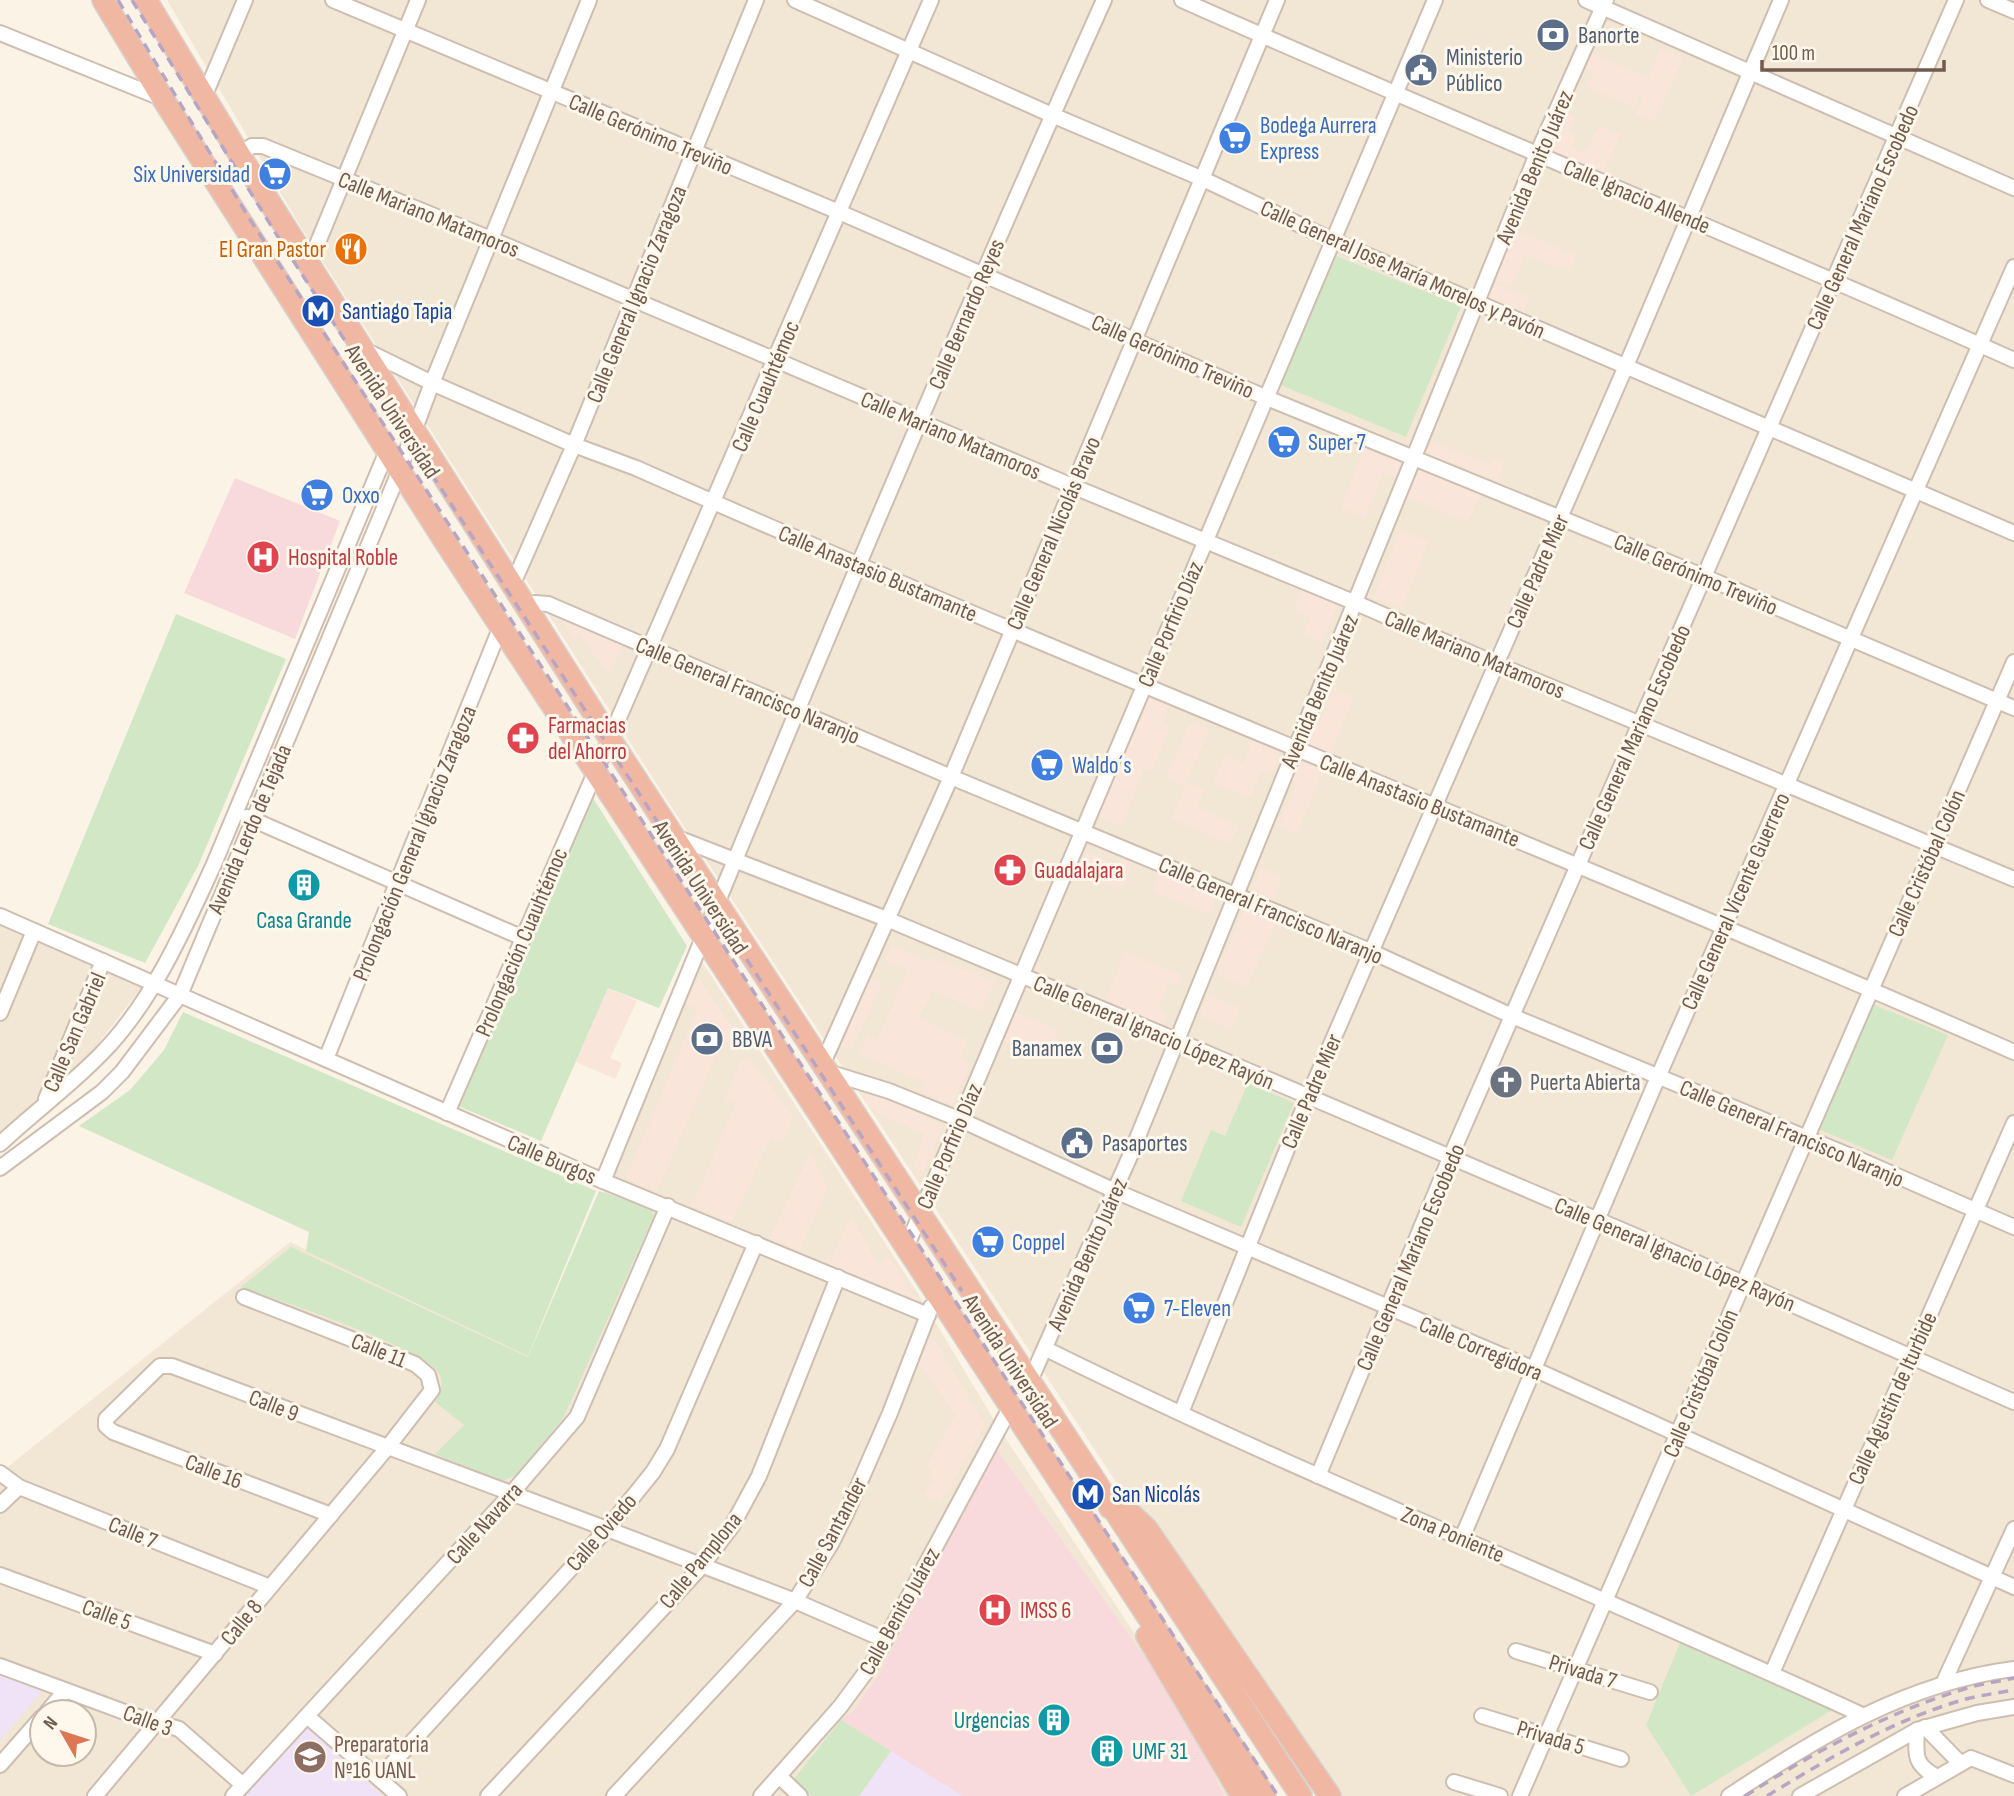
<svg xmlns="http://www.w3.org/2000/svg" width="2014" height="1796" font-family="'Sofia Sans Condensed',sans-serif">
	<rect width="100%" height="100%" fill="#fbf3e6"/>
	<g fill="#f2e6d5" fill-rule="evenodd">
		<path d="M167,0H2014V1796H1818L1913,1736L1795,1796H1323L683,825L299,224Z"/>
		<path d="M0,923L145,983L90,1054L0,1133Z"/>
		<path d="M702,962L922,1300L1000,1430L1242,1796H0V1473L290,1242L528,1356L602,1194ZM874,1647L880,1656L787,1767ZM42,1712H84V1754H42Z"/>
	</g>
	<g fill="#fae5db">
		<path d="M1660,48L1684,58L1654,121L1636,114L1643,97L1639,96L1635,107L1586,87L1593,71L1582,66L1588,51L1648,78Z"/>
		<path d="M1562,111L1576,117L1569,131L1577,136L1572,147L1584,154L1599,126L1621,135L1603,174L1546,147Z"/>
		<path d="M1514,230L1576,255L1570,272L1525,255L1511,288L1495,282Z"/>
		<path d="M1492,283L1530,297L1524,311L1487,296Z"/>
		<path d="M1431,442L1490,465L1493,458L1505,463L1498,481L1427,452Z"/>
		<path d="M1365,446L1402,462L1396,478L1383,473L1365,518L1341,508Z"/>
		<path d="M1418,468L1482,494L1467,522L1405,497Z"/>
		<path d="M1401,529L1429,541L1402,609L1373,597Z"/>
		<path d="M1302,589L1339,604L1321,643L1303,635L1310,617L1293,609Z"/>
		<path d="M560,618L624,644L608,675L578,632L574,641Z"/>
		<path d="M1335,688L1354,697L1330,755L1303,743L1311,723L1318,726Z"/>
		<path d="M1144,694L1170,705L1162,722L1170,726L1152,771L1144,769L1122,826L1098,816L1122,760L1118,757L1130,731L1134,733L1139,721L1133,718Z"/>
		<path d="M1190,722L1210,729L1187,781L1205,789L1197,807L1239,825L1230,844L1172,819L1185,786L1166,778Z"/>
		<path d="M1252,741L1281,751L1272,774L1261,770L1250,797L1213,783L1225,756L1243,763Z"/>
		<path d="M1295,758L1323,771L1297,834L1278,826L1297,783L1286,779Z"/>
		<path d="M1087,853L1119,865L1122,859L1133,862L1124,889L1079,872Z"/>
		<path d="M1261,867L1282,876L1273,901L1250,893Z"/>
		<path d="M1160,873L1217,896L1210,914L1152,891Z"/>
		<path d="M1250,908L1277,921L1247,987L1217,974L1243,912Z"/>
		<path d="M892,945L928,962L930,957L995,981L981,1012L933,991L919,1018L968,1040L961,1057L970,1063L952,1105L922,1093L926,1083L859,1053L867,1036L877,1040L908,969L884,960Z"/>
		<path d="M1125,952L1182,975L1177,986L1169,983L1158,1009L1168,1013L1163,1025L1105,1002Z"/>
		<path d="M870,978L883,983L851,1050L839,1045Z"/>
		<path d="M698,979L701,980L737,1035L719,1049L657,1191L626,1178L697,1009L686,1004Z"/>
		<path d="M608,988L637,1001L610,1058L622,1063L615,1079L576,1062Z"/>
		<path d="M1208,994L1241,1008L1231,1029L1199,1016Z"/>
		<path d="M1016,1012L1059,1030L1046,1060L1003,1042Z"/>
		<path d="M749,1057L794,1118L783,1141L771,1137L732,1222L692,1206L736,1103L725,1099L741,1062Z"/>
		<path d="M867,1091L943,1124L924,1172L913,1168L924,1134L879,1114L864,1101Z"/>
		<path d="M810,1152L828,1186L800,1251L770,1238Z"/>
		<path d="M851,1214L879,1266L887,1254L916,1299L829,1264Z"/>
		<path d="M922,1340L936,1341L985,1425L941,1503L923,1496L933,1480L927,1476L932,1468L927,1466L955,1415L915,1357Z"/>
	</g>
	<g fill="#f0e3f7">
		<path d="M0,1673L42,1691L0,1741Z"/>
		<path d="M308,1726L383,1796H243Z"/>
		<path d="M891,1751L963,1796H859Z"/>
	</g>
	<g fill="#f8dadd">
		<path d="M235,478L340,521L295,639L184,593Z"/>
		<path d="M996,1448L1151,1666L1204,1753L1224,1796H963L841,1720L854,1710L880,1673Z"/>
	</g>
	<g fill="#d2e7c6">
		<path d="M1336,256L1461,306L1406,437L1281,385Z"/>
		<path d="M176,614L286,659L198,866L145,963L48,924Z"/>
		<path d="M591,795L687,946L659,1008L608,988L541,1141L458,1106Z"/>
		<path d="M1872,1004L1948,1035L1892,1160L1818,1129Z"/>
		<path d="M183,1012L596,1191L528,1356L306,1251L309,1232L79,1126L130,1090L164,1050Z"/>
		<path d="M1248,1083L1294,1103L1241,1227L1181,1201L1211,1130L1225,1136Z"/>
		<path d="M599,1191L650,1208L654,1215L564,1417L517,1475L503,1481L435,1454L464,1425L435,1402C441,1391 445,1383 438,1372C421,1347 277,1300 241,1287L291,1247L528,1357Z"/>
		<path d="M1680,1643L1832,1710L1691,1796L1646,1725Z"/>
		<path d="M841,1720L891,1751L859,1796H811L794,1779Z"/>
	</g>
	<g fill="none" stroke-linecap="round" stroke-linejoin="round">
		<defs>
			<g id="minor">
				<path d="M333,0L839,212L1267,398L1705,577L2014,708"/>
				<path d="M795,0L1052,115L1203,179L1334,241L2014,533"/>
				<path d="M1182,0C1458,123 1738,237 2014,360"/>
				<path d="M1586,0L2014,188"/>
				<path d="M1988,0L2014,11"/>
				<path d="M0,33L161,98"/>
				<path d="M204,97L245,0"/>
				<path d="M239,154L252,146H263L491,239L1072,486L1356,603L1496,664L2014,879"/>
				<path d="M309,264L418,0"/>
				<path d="M367,351L432,383L574,445L636,468C1092,670 1557,851 2014,1052"/>
				<path d="M512,586L574,445L756,0"/>
				<path d="M525,607L535,603L548,604L951,777L1370,951L1512,1016L1865,1162L2014,1227"/>
				<path d="M247,817L523,938"/>
				<path d="M675,837L889,920L1176,1040L1652,1243L2014,1402"/>
				<path d="M0,916L603,1181L928,1315"/>
				<path d="M0,1013L34,931"/>
				<path d="M326,1059L501,626"/>
				<path d="M823,1063L951,777L1277,0"/>
				<path d="M828,1072L889,1091L961,1120L1115,1191L1534,1369L2014,1587"/>
				<path d="M46,1099L103,961"/>
				<path d="M447,1113C607,742 771,372 931,0"/>
				<path d="M0,1144C33,1113 70,1086 101,1054C151,1004 185,928 214,864L387,451"/>
				<path d="M0,1168L102,1092L122,1072L180,995L395,482L432,383L589,0"/>
				<path d="M603,1181C765,785 929,390 1104,0"/>
				<path d="M906,1248L1435,0"/>
				<path d="M1046,1349C1313,1481 1591,1590 1862,1715"/>
				<path d="M1030,1381L1130,1156L1537,154L1606,0"/>
				<path d="M1181,1413L1308,1097L1626,366L1781,0"/>
				<path d="M0,1473L19,1487L270,1587"/>
				<path d="M1318,1476L1450,1158L1956,0"/>
				<path d="M0,1505L19,1487"/>
				<path d="M331,1515L113,1432L106,1426V1419L160,1366H172L607,1529L795,1601L885,1640"/>
				<path d="M1462,1538L1658,1077L2014,267"/>
				<path d="M0,1575L215,1654"/>
				<path d="M1516,1651L1650,1692"/>
				<path d="M0,1666L138,1717L179,1729L243,1785"/>
				<path d="M1772,1673L2014,1123"/>
				<path d="M1943,1684L2014,1529"/>
				<path d="M47,1712L65,1691"/>
				<path d="M307,1716L399,1796"/>
				<path d="M1482,1716L1621,1759"/>
				<path d="M1925,1727L1960,1763"/>
				<path d="M1917,1730C1916,1755 1913,1764 1937,1777"/>
				<path d="M0,1765L42,1717"/>
				<path d="M779,1776L800,1796"/>
				<path d="M379,1778L607,1529L653,1472L667,1449L756,1243"/>
				<path d="M1454,1782L1500,1796"/>
				<path d="M95,1796L387,1448L432,1390L428,1375L415,1364L244,1297"/>
				<path d="M233,1796L511,1494L577,1417L668,1206"/>
				<path d="M488,1796L701,1567L732,1526L759,1476L838,1277"/>
				<path d="M614,1796L795,1601L831,1544L846,1514L890,1413L931,1307"/>
				<path d="M761,1796L840,1707L874,1661L1010,1408"/>
				<path d="M1520,1796L2014,662"/>
				<path d="M1729,1796C1818,1737 1906,1683 2014,1669"/>
				<path d="M1800,1796L1917,1730L1977,1713L2014,1707"/>
				<path d="M1905,1796L1971,1758L2014,1775"/>
			</g>
			<g id="highway">
				<path d="M103,0L163,99L444,540L1265,1796"/>
				<path d="M146,0L239,154L610,739L1301,1796"/>
				<path d="M1110,1508L1131,1514L1147,1529L1330,1796"/>
				<path d="M1147,1636L1242,1796"/>
			</g>
		</defs>
		<use href="#minor" stroke="#cebeb0" stroke-width="18"/>
		<use href="#highway" stroke="#d8d1cd" stroke-width="24"/>
		<use href="#minor" stroke="#fff" stroke-width="14"/>
		<use href="#highway" stroke="#f0b8a2" stroke-width="21"/>
		<g stroke="#b7a5c4" stroke-width="3.5" stroke-dasharray="10 7" stroke-linecap="butt">
			<path d="M118,0L249,218L1278,1796"/>
			<path d="M132,0L283,245L962,1291"/>
			<path d="M1745,1796C1813,1753 1884,1714 1961,1690C1978,1684 1997,1682 2014,1678"/>
			<path d="M1767,1796C1829,1758 1895,1719 1966,1699C1982,1695 1998,1693 2014,1690"/>
		</g>
	</g>
	<defs>
		<symbol id="bank-disc" viewBox="-11 -11 22 22"><circle r="9.5" fill="#5c6f8a" stroke="#fef7ec"/><path d="M-6-4H6V4H-6ZM0-2.3a2.3 2.3 0 1 0 0 4.6a2.3 2.3 0 1 0 0-4.6Z" fill="#fff"/></symbol>
		<symbol id="civic-disc" viewBox="-11 -11 22 22"><circle r="9.5" fill="#5c6f8a" stroke="#fef7ec"/><path d="M-.6-6.5H3V-4.5H.6V-3L4-1V1h2V6H-6V1h2V-1L-.6-3ZM-1.2 2.5V6h2.4V2.5Z" fill="#fff"/></symbol>
		<symbol id="supermarket-disc" viewBox="-11 -11 22 22"><circle r="9.5" fill="#3f7fe0" stroke="#fef7ec"/><path d="M-6-5.5h2.5l.6 2H6L4.5 2H-2.5L-4.4-4H-6ZM-1.5 3.2a1.3 1.3 0 1 0 .1 0ZM3 3.2a1.3 1.3 0 1 0 .1 0Z" fill="#fff"/></symbol>
		<symbol id="restaurant-disc" viewBox="-11 -11 22 22"><circle r="9.5" fill="#e8710a" stroke="#fef7ec"/><path d="M-5-6h1v4h1v-4h1v4h1v-4h1v5L-1.5 .5V6h-2V.5L-5-1ZM5-6V6H3V1.5H1.5Q1.5-4 5-6Z" fill="#fff"/></symbol>
		<symbol id="metro-disc" viewBox="-11 -11 22 22"><circle r="9.5" fill="#1a4fb4" stroke="#fef7ec"/><path d="M-5.5 5V-5H-3L0 0L3-5H5.5V5H3V-.5L0 4L-3-.5V5Z" fill="#fff"/></symbol>
		<symbol id="hospital-disc" viewBox="-11 -11 22 22"><circle r="9.5" fill="#e0444e" stroke="#fef7ec"/><path d="M-5-5h3v3.5h4V-5h3V5h-3V1.5h-4V5h-3Z" fill="#fff"/></symbol>
		<symbol id="pharmacy-disc" viewBox="-11 -11 22 22"><circle r="9.5" fill="#e0444e" stroke="#fef7ec"/><path d="M-2-6h4v4h4v4h-4v4h-4v-4h-4v-4h4Z" fill="#fff"/></symbol>
		<symbol id="building-disc" viewBox="-11 -11 22 22"><circle r="9.5" fill="#0f9aa8" stroke="#fef7ec"/><path d="M-4-6H4V6H1V3H-1V6H-4ZM-2.5-4.3h1.7v1.8h-1.7ZM.8-4.3h1.7v1.8H.8ZM-2.5-1h1.7V.8h-1.7ZM.8-1h1.7V.8H.8Z" fill="#fff"/></symbol>
		<symbol id="church-disc" viewBox="-11 -11 22 22"><circle r="9.5" fill="#6b7280" stroke="#fef7ec"/><path d="M-1.2-6h2.4v3.5h3.3v2.4h-3.3V6h-2.4V-.1h-3.3v-2.4h3.3Z" fill="#fff"/></symbol>
		<symbol id="school-disc" viewBox="-11 -11 22 22"><circle r="9.5" fill="#8d6e63" stroke="#fef7ec"/><path d="M0-5L7-2L0 1L-7-2ZM-4 1L0 2.5L4 1V4Q0 6-4 4Z" fill="#fff"/></symbol>
	</defs>
	<g fill-rule="evenodd">
		<use href="#bank-disc" x="1534" y="16" width="38" height="38"/>
		<use href="#civic-disc" x="1402" y="51" width="38" height="38"/>
		<use href="#supermarket-disc" x="1216" y="119" width="38" height="38"/>
		<use href="#supermarket-disc" x="256" y="155" width="38" height="38"/>
		<use href="#restaurant-disc" x="332" y="230" width="38" height="38"/>
		<use href="#metro-disc" x="299" y="292" width="38" height="38"/>
		<use href="#supermarket-disc" x="1265" y="423" width="38" height="38"/>
		<use href="#supermarket-disc" x="298" y="476" width="38" height="38"/>
		<use href="#hospital-disc" x="244" y="538" width="38" height="38"/>
		<use href="#pharmacy-disc" x="504" y="719" width="38" height="38"/>
		<use href="#supermarket-disc" x="1028" y="746" width="38" height="38"/>
		<use href="#pharmacy-disc" x="991" y="851" width="38" height="38"/>
		<use href="#building-disc" x="285" y="866" width="38" height="38"/>
		<use href="#bank-disc" x="688" y="1020" width="38" height="38"/>
		<use href="#bank-disc" x="1088" y="1029" width="38" height="38"/>
		<use href="#church-disc" x="1487" y="1063" width="38" height="38"/>
		<use href="#civic-disc" x="1058" y="1124" width="38" height="38"/>
		<use href="#supermarket-disc" x="969" y="1223" width="38" height="38"/>
		<use href="#supermarket-disc" x="1120" y="1289" width="38" height="38"/>
		<use href="#metro-disc" x="1069" y="1475" width="38" height="38"/>
		<use href="#hospital-disc" x="976" y="1591" width="38" height="38"/>
		<use href="#building-disc" x="1035" y="1701" width="38" height="38"/>
		<use href="#building-disc" x="1088" y="1732" width="38" height="38"/>
		<use href="#school-disc" x="291" y="1738" width="38" height="38"/>
	</g>
	<g text-anchor="middle" stroke-width="6" stroke-linejoin="round" paint-order="stroke">
		<g font-size="23" fill="#4e5e75" stroke="#fef7ec" text-anchor="start">
			<text x="1578" y="43">Banorte</text>
			<text x="1446" y="65">Ministerio<tspan x="1446" dy="26">Público</tspan></text>
			<text x="732" y="1047">BBVA</text>
			<text x="1082" y="1056" text-anchor="end">Banamex</text>
			<text x="1102" y="1151">Pasaportes</text>
		</g>
		<g font-size="23" fill="#366cbe" stroke="#fef7ec" text-anchor="start">
			<text x="1260" y="133">Bodega Aurrera<tspan x="1260" dy="26">Express</tspan></text>
			<text x="250" y="182" text-anchor="end">Six Universidad</text>
			<text x="1308" y="450">Super 7</text>
			<text x="342" y="503">Oxxo</text>
			<text x="1072" y="773">Waldo´s</text>
			<text x="1012" y="1250">Coppel</text>
			<text x="1164" y="1316">7-Eleven</text>
		</g>
		<g font-size="23" fill="#725b4d" stroke="#fef7ec">
			<text transform="translate(651 134) rotate(23)" y="8">Calle Gerónimo Treviño</text>
			<text transform="translate(1534 167) rotate(-67)" y="8">Avenida Benito Juárez</text>
			<text transform="translate(1637 196) rotate(23)" y="8">Calle Ignacio Allende</text>
			<text transform="translate(429 214) rotate(22)" y="8">Calle Mariano Matamoros</text>
			<text transform="translate(1862 217) rotate(-66)" y="8">Calle General Mariano Escobedo</text>
			<text transform="translate(1403 269) rotate(24)" y="8">Calle General Jose María Morelos y Pavón</text>
			<text transform="translate(636 294) rotate(-68)" y="8">Calle General Ignacio Zaragoza</text>
			<text transform="translate(966 314) rotate(-67)" y="8">Calle Bernardo Reyes</text>
			<text transform="translate(1173 356) rotate(24)" y="8">Calle Gerónimo Treviño</text>
			<text transform="translate(765 386) rotate(-67)" y="8">Calle Cuauhtémoc</text>
			<text transform="translate(393 411) rotate(57)" y="8">Avenida Universidad</text>
			<text transform="translate(951 435) rotate(23)" y="8">Calle Mariano Matamoros</text>
			<text transform="translate(1053 533) rotate(-67)" y="8">Calle General Nicolás Bravo</text>
			<text transform="translate(1537 571) rotate(-66)" y="8">Calle Padre Mier</text>
			<text transform="translate(878 573) rotate(23)" y="8">Calle Anastasio Bustamante</text>
			<text transform="translate(1696 574) rotate(23)" y="8">Calle Gerónimo Treviño</text>
			<text transform="translate(1170 624) rotate(-67)" y="8">Calle Porfirio Díaz</text>
			<text transform="translate(1475 654) rotate(23)" y="8">Calle Mariano Matamoros</text>
			<text transform="translate(748 690) rotate(23)" y="8">Calle General Francisco Naranjo</text>
			<text transform="translate(1319 691) rotate(-67)" y="8">Avenida Benito Juárez</text>
			<text transform="translate(1634 737) rotate(-66)" y="8">Calle General Mariano Escobedo</text>
			<text transform="translate(1420 800) rotate(22)" y="8">Calle Anastasio Bustamante</text>
			<text transform="translate(249 829) rotate(-67)" y="8">Avenida Lerdo de Tejada</text>
			<text transform="translate(414 843) rotate(-68)" y="8">Prolongación General Ignacio Zaragoza</text>
			<text transform="translate(1926 863) rotate(-66)" y="8">Calle Cristóbal Colón</text>
			<text transform="translate(701 887) rotate(57)" y="8">Avenida Universidad</text>
			<text transform="translate(1735 901) rotate(-66)" y="8">Calle General Vicente Guerrero</text>
			<text transform="translate(1271 910) rotate(23)" y="8">Calle General Francisco Naranjo</text>
			<text transform="translate(521 942) rotate(-67)" y="8">Prolongación Cuauhtémoc</text>
			<text transform="translate(74 1032) rotate(-67)" y="8">Calle San Gabriel</text>
			<text transform="translate(1154 1032) rotate(23)" y="8">Calle General Ignacio López Rayón</text>
			<text transform="translate(1311 1091) rotate(-67)" y="8">Calle Padre Mier</text>
			<text transform="translate(1792 1133) rotate(23)" y="8">Calle General Francisco Naranjo</text>
			<text transform="translate(949 1146) rotate(-67)" y="8">Calle Porfirio Díaz</text>
			<text transform="translate(552 1159) rotate(23)" y="8">Calle Burgos</text>
			<text transform="translate(1087 1254) rotate(-66)" y="8">Avenida Benito Juárez</text>
			<text transform="translate(1675 1254) rotate(23)" y="8">Calle General Ignacio López Rayón</text>
			<text transform="translate(1410 1257) rotate(-67)" y="8">Calle General Mariano Escobedo</text>
			<text transform="translate(1481 1348) rotate(23)" y="8">Calle Corregidora</text>
			<text transform="translate(379 1350) rotate(22)" y="8">Calle 11</text>
			<text transform="translate(1011 1361) rotate(57)" y="8">Avenida Universidad</text>
			<text transform="translate(1700 1383) rotate(-67)" y="8">Calle Cristóbal Colón</text>
			<text transform="translate(1892 1398) rotate(-66)" y="8">Calle Agustín de Iturbide</text>
			<text transform="translate(274 1405) rotate(21)" y="8">Calle 9</text>
			<text transform="translate(214 1471) rotate(21)" y="8">Calle 16</text>
			<text transform="translate(484 1523) rotate(-48)" y="8">Calle Navarra</text>
			<text transform="translate(133 1532) rotate(22)" y="8">Calle 7</text>
			<text transform="translate(601 1532) rotate(-49)" y="8">Calle Oviedo</text>
			<text transform="translate(832 1532) rotate(-62)" y="8">Calle Santander</text>
			<text transform="translate(1453 1534) rotate(23)" y="8">Zona Poniente</text>
			<text transform="translate(700 1560) rotate(-51)" y="8">Calle Pamplona</text>
			<text transform="translate(899 1611) rotate(-61)" y="8">Calle Benito Juárez</text>
			<text transform="translate(107 1614) rotate(20)" y="8">Calle 5</text>
			<text transform="translate(241 1622) rotate(-51)" y="8">Calle 8</text>
			<text transform="translate(1583 1671) rotate(17)" y="8">Privada 7</text>
			<text transform="translate(148 1720) rotate(20)" y="8">Calle 3</text>
			<text transform="translate(1551 1737) rotate(17)" y="8">Privada 5</text>
		</g>
		<g font-size="23" fill="#c56008" stroke="#fef7ec" text-anchor="end">
			<text x="326" y="257">El Gran Pastor</text>
		</g>
		<g font-size="23" fill="#164399" stroke="#fef7ec" text-anchor="start">
			<text x="342" y="319">Santiago Tapia</text>
			<text x="1112" y="1502">San Nicolás</text>
		</g>
		<g font-size="23" fill="#be3a42" stroke="#fef7ec" text-anchor="start">
			<text x="288" y="565">Hospital Roble</text>
			<text x="548" y="733">Farmacias<tspan x="548" dy="26">del Ahorro</tspan></text>
			<text x="1034" y="878">Guadalajara</text>
			<text x="1020" y="1618">IMSS 6</text>
		</g>
		<g font-size="23" fill="#0d838f" stroke="#fef7ec">
			<text x="304" y="928">Casa Grande</text>
			<text x="1030" y="1728" text-anchor="end">Urgencias</text>
			<text x="1132" y="1759" text-anchor="start">UMF 31</text>
		</g>
		<g font-size="23" fill="#5b616d" stroke="#fef7ec" text-anchor="start">
			<text x="1530" y="1090">Puerta Abierta</text>
		</g>
		<g font-size="23" fill="#785e54" stroke="#fef7ec" text-anchor="start">
			<text x="334" y="1752">Preparatoria<tspan x="334" dy="26">Nº16 UANL</tspan></text>
		</g>
	</g>
	<g transform="translate(63 1733) rotate(309)"><circle r="33" fill="#fef7ec" stroke="#c6b9ac" stroke-width="2"/>
	<path d="M0-5L12 26L0 18L-12 26Z" fill="#dc7654"/>
	<text y="-10" font-size="19" font-weight="bold" text-anchor="middle" fill="#725b4d">N</text>
	</g>
	<path d="M1762 60v10h182v-10" fill="none" stroke="#725b4d" stroke-width="3.5"/>
	<text x="1772" y="60" font-size="21" fill="#725b4d" stroke="#fef7ec" stroke-width="5" paint-order="stroke">100 m</text>
</svg>
